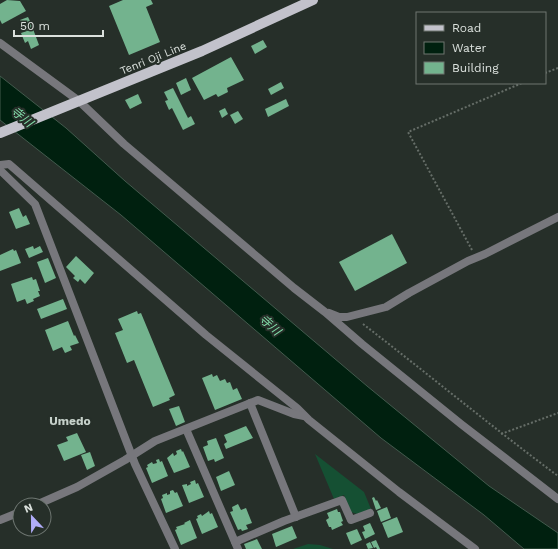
<svg xmlns="http://www.w3.org/2000/svg" width="558" height="549" font-family="'Work Sans','Noto Sans JP',sans-serif">
	<rect width="100%" height="100%" fill="#262f29"/>
	<g fill="#155033">
		<path d="M315,454L364,492L371,509L357,514L351,512L344,495L334,499Z"/>
		<path d="M308,544L320,545L333,549H293Z"/>
	</g>
	<path fill="#00200f" stroke="#425a4d" d="M0,76L66,128L125,181L367,386L489,486L558,533V549H524L484,515L381,438L121,215L0,120Z"/>
	<g fill="#73b38e">
		<path d="M7,0L20,1L26,11L2,24L0,20V4Z"/>
		<path d="M123,0H151L153,4L146,7L160,42L129,55L109,6Z"/>
		<path d="M28,17L33,27L25,31L20,20Z"/>
		<path d="M33,29L39,45L31,49L28,41L25,43L21,33Z"/>
		<path d="M263,40L267,47L255,54L251,46Z"/>
		<path d="M231,57L244,80L227,88L228,92L218,97L216,94L204,100L192,78Z"/>
		<path d="M186,78L191,90L181,95L176,83Z"/>
		<path d="M281,82L284,88L271,95L268,89Z"/>
		<path d="M173,88L188,118L191,116L195,124L183,130L172,108L169,110L165,101L168,100L164,92Z"/>
		<path d="M138,94L142,103L130,109L125,100Z"/>
		<path d="M286,99L289,106L268,117L265,109Z"/>
		<path d="M225,108L228,114L222,118L219,111Z"/>
		<path d="M238,111L243,119L235,124L230,115Z"/>
		<path d="M19,208L23,217L26,215L30,224L16,229L9,212Z"/>
		<path d="M392,234L407,263L355,291L339,262Z"/>
		<path d="M33,246L34,249L40,246L43,252L29,258L25,249Z"/>
		<path d="M13,249L14,251L16,250L21,263L0,271V255Z"/>
		<path d="M76,256L94,273L85,284L80,279L78,282L73,278L75,276L66,267Z"/>
		<path d="M48,258L56,278L45,283L37,262Z"/>
		<path d="M32,277L33,280L36,279L40,291H38L40,296L33,299L34,301L27,304L25,299L17,302L11,284Z"/>
		<path d="M63,299L67,309L41,319L37,309Z"/>
		<path d="M137,311L138,314L141,313L175,395L169,398L170,400L153,407L134,360L127,363L115,333L123,330L118,319Z"/>
		<path d="M68,321L74,336L75,335L79,343L70,346L72,350L65,353L62,347L53,351L45,330Z"/>
		<path d="M212,374L213,377L217,375L220,381L225,379L227,383L230,382L233,390L237,388L242,399L215,410L202,378Z"/>
		<path d="M179,406L185,422L176,426L169,409Z"/>
		<path d="M246,426L253,438L226,449L224,444L227,442L224,435Z"/>
		<path d="M77,433L86,452L64,461L57,445L68,441L66,437Z"/>
		<path d="M216,438L224,458L215,462L214,459L208,461L203,447L208,445L207,441Z"/>
		<path d="M181,449L182,452L183,451L190,467L174,473L167,458L173,453L174,456L177,454L176,451Z"/>
		<path d="M90,452L95,466L87,470L81,455Z"/>
		<path d="M159,459L160,462L162,461L168,476L152,483L146,468L148,467L147,465L152,462L153,464L157,463L156,460Z"/>
		<path d="M229,471L235,485L221,491L216,477Z"/>
		<path d="M195,480L196,484L198,483L204,497L189,503L182,485L187,484V486L191,484L190,482Z"/>
		<path d="M173,490L175,493L177,492L183,506L166,513L161,499L163,498L162,495L167,493V495L170,494V491Z"/>
		<path d="M374,497L376,501L377,500L381,508L376,510L372,498Z"/>
		<path d="M238,504L241,510L246,508L252,523L246,525L248,529L242,531L241,529L238,530L230,512L233,511L232,507Z"/>
		<path d="M387,507L391,518L381,522L377,511Z"/>
		<path d="M337,509L338,512H340L343,521L341,522L343,525L332,530L331,527H329L326,520L329,518L327,513Z"/>
		<path d="M209,511L210,514L212,513L218,527L202,534L196,519L198,518L197,516L201,514L202,516Z"/>
		<path d="M397,517L403,532L388,538L382,523Z"/>
		<path d="M190,520L197,538L181,545L175,530L177,529L176,527L185,524L184,523Z"/>
		<path d="M370,523L375,534L365,539L362,532L365,531L363,526Z"/>
		<path d="M292,526L297,538L276,547L272,534Z"/>
		<path d="M357,529L362,540L351,545L346,533Z"/>
		<path d="M257,539L262,549H246L244,544Z"/>
		<path d="M376,540L380,549H377L376,547L374,548L371,542Z"/>
		<path d="M370,542L373,548L368,549L366,544Z"/>
	</g>
	<g fill="none" stroke-linecap="round" stroke-linejoin="round">
		<g stroke="#666e68" stroke-width="2" stroke-dasharray="2 2" stroke-linecap="butt">
			<path d="M545,73L558,68"/>
			<path d="M472,250L408,132L522,83"/>
			<path d="M363,324C428,374 492,427 558,476"/>
			<path d="M501,434L558,413"/>
		</g>
		<g stroke="#77777c" stroke-width="8">
			<path d="M0,43L79,101L124,144L294,288L325,312L362,344L461,424L558,499"/>
			<path d="M0,165L9,164L206,335L297,408L309,420L399,492L475,549"/>
			<path d="M0,170L35,204L135,464L175,549"/>
			<path d="M329,313L339,317H347L386,307L409,293L468,261L485,254L558,217"/>
			<path d="M250,403L296,517"/>
			<path d="M186,429L238,549"/>
			<path d="M36,505L77,487L125,460L155,441L258,400L294,414L304,416"/>
			<path d="M0,520L20,512"/>
			<path d="M235,542L284,521L342,500L351,520L370,513"/>
		</g>
		<path stroke="#c2c2cb" stroke-width="10" d="M0,133L202,51L313,0"/>
	</g>
	<g text-anchor="middle" stroke-width="4" stroke-linejoin="round" paint-order="stroke">
		<g font-size="11" fill="#dbe1dd" stroke="#262f29">
			<text transform="translate(153 58) rotate(-22)" y="4">Tenri Oji Line</text>
		</g>
		<g font-size="12" font-style="italic" fill="#83deaa" stroke="#262f29">
			<text transform="translate(22 117) rotate(40)" y="4">寺川</text>
			<text transform="translate(270 325) rotate(42)" y="4">寺川</text>
		</g>
		<g font-size="12" font-weight="bold" fill="#c6d1ca" stroke="#262f29">
			<text x="70" y="425">Umedo</text>
		</g>
	</g>
	<rect x="416" y="12" width="130" height="72" fill="#262f29" stroke="#6e7671"/>
	<rect x="424" y="25" width="20" height="6" fill="#c2c2cb" stroke="#6e7671"/>
	<text x="452" y="32" font-size="12" fill="#dbe1dd">Road</text>
	<rect x="424" y="42" width="20" height="12" fill="#00200f" stroke="#6e7671"/>
	<text x="452" y="52" font-size="12" fill="#dbe1dd">Water</text>
	<rect x="424" y="62" width="20" height="12" fill="#73b38e" stroke="#6e7671"/>
	<text x="452" y="72" font-size="12" fill="#dbe1dd">Building</text>
	<g transform="translate(32 517) rotate(338)"><circle r="19" fill="#262f29" stroke="#6e7671"/>
	<path d="M0-3L7 15L0 10L-7 15Z" fill="#b1adfa"/>
	<text y="-6" font-size="11" font-weight="bold" text-anchor="middle" fill="#dbe1dd">N</text>
	</g>
	<path d="M14 30v6h89v-6" fill="none" stroke="#dbe1dd" stroke-width="2"/>
	<text x="20" y="30" font-size="12" fill="#dbe1dd" stroke="#262f29" stroke-width="3" paint-order="stroke">50 m</text>
</svg>
